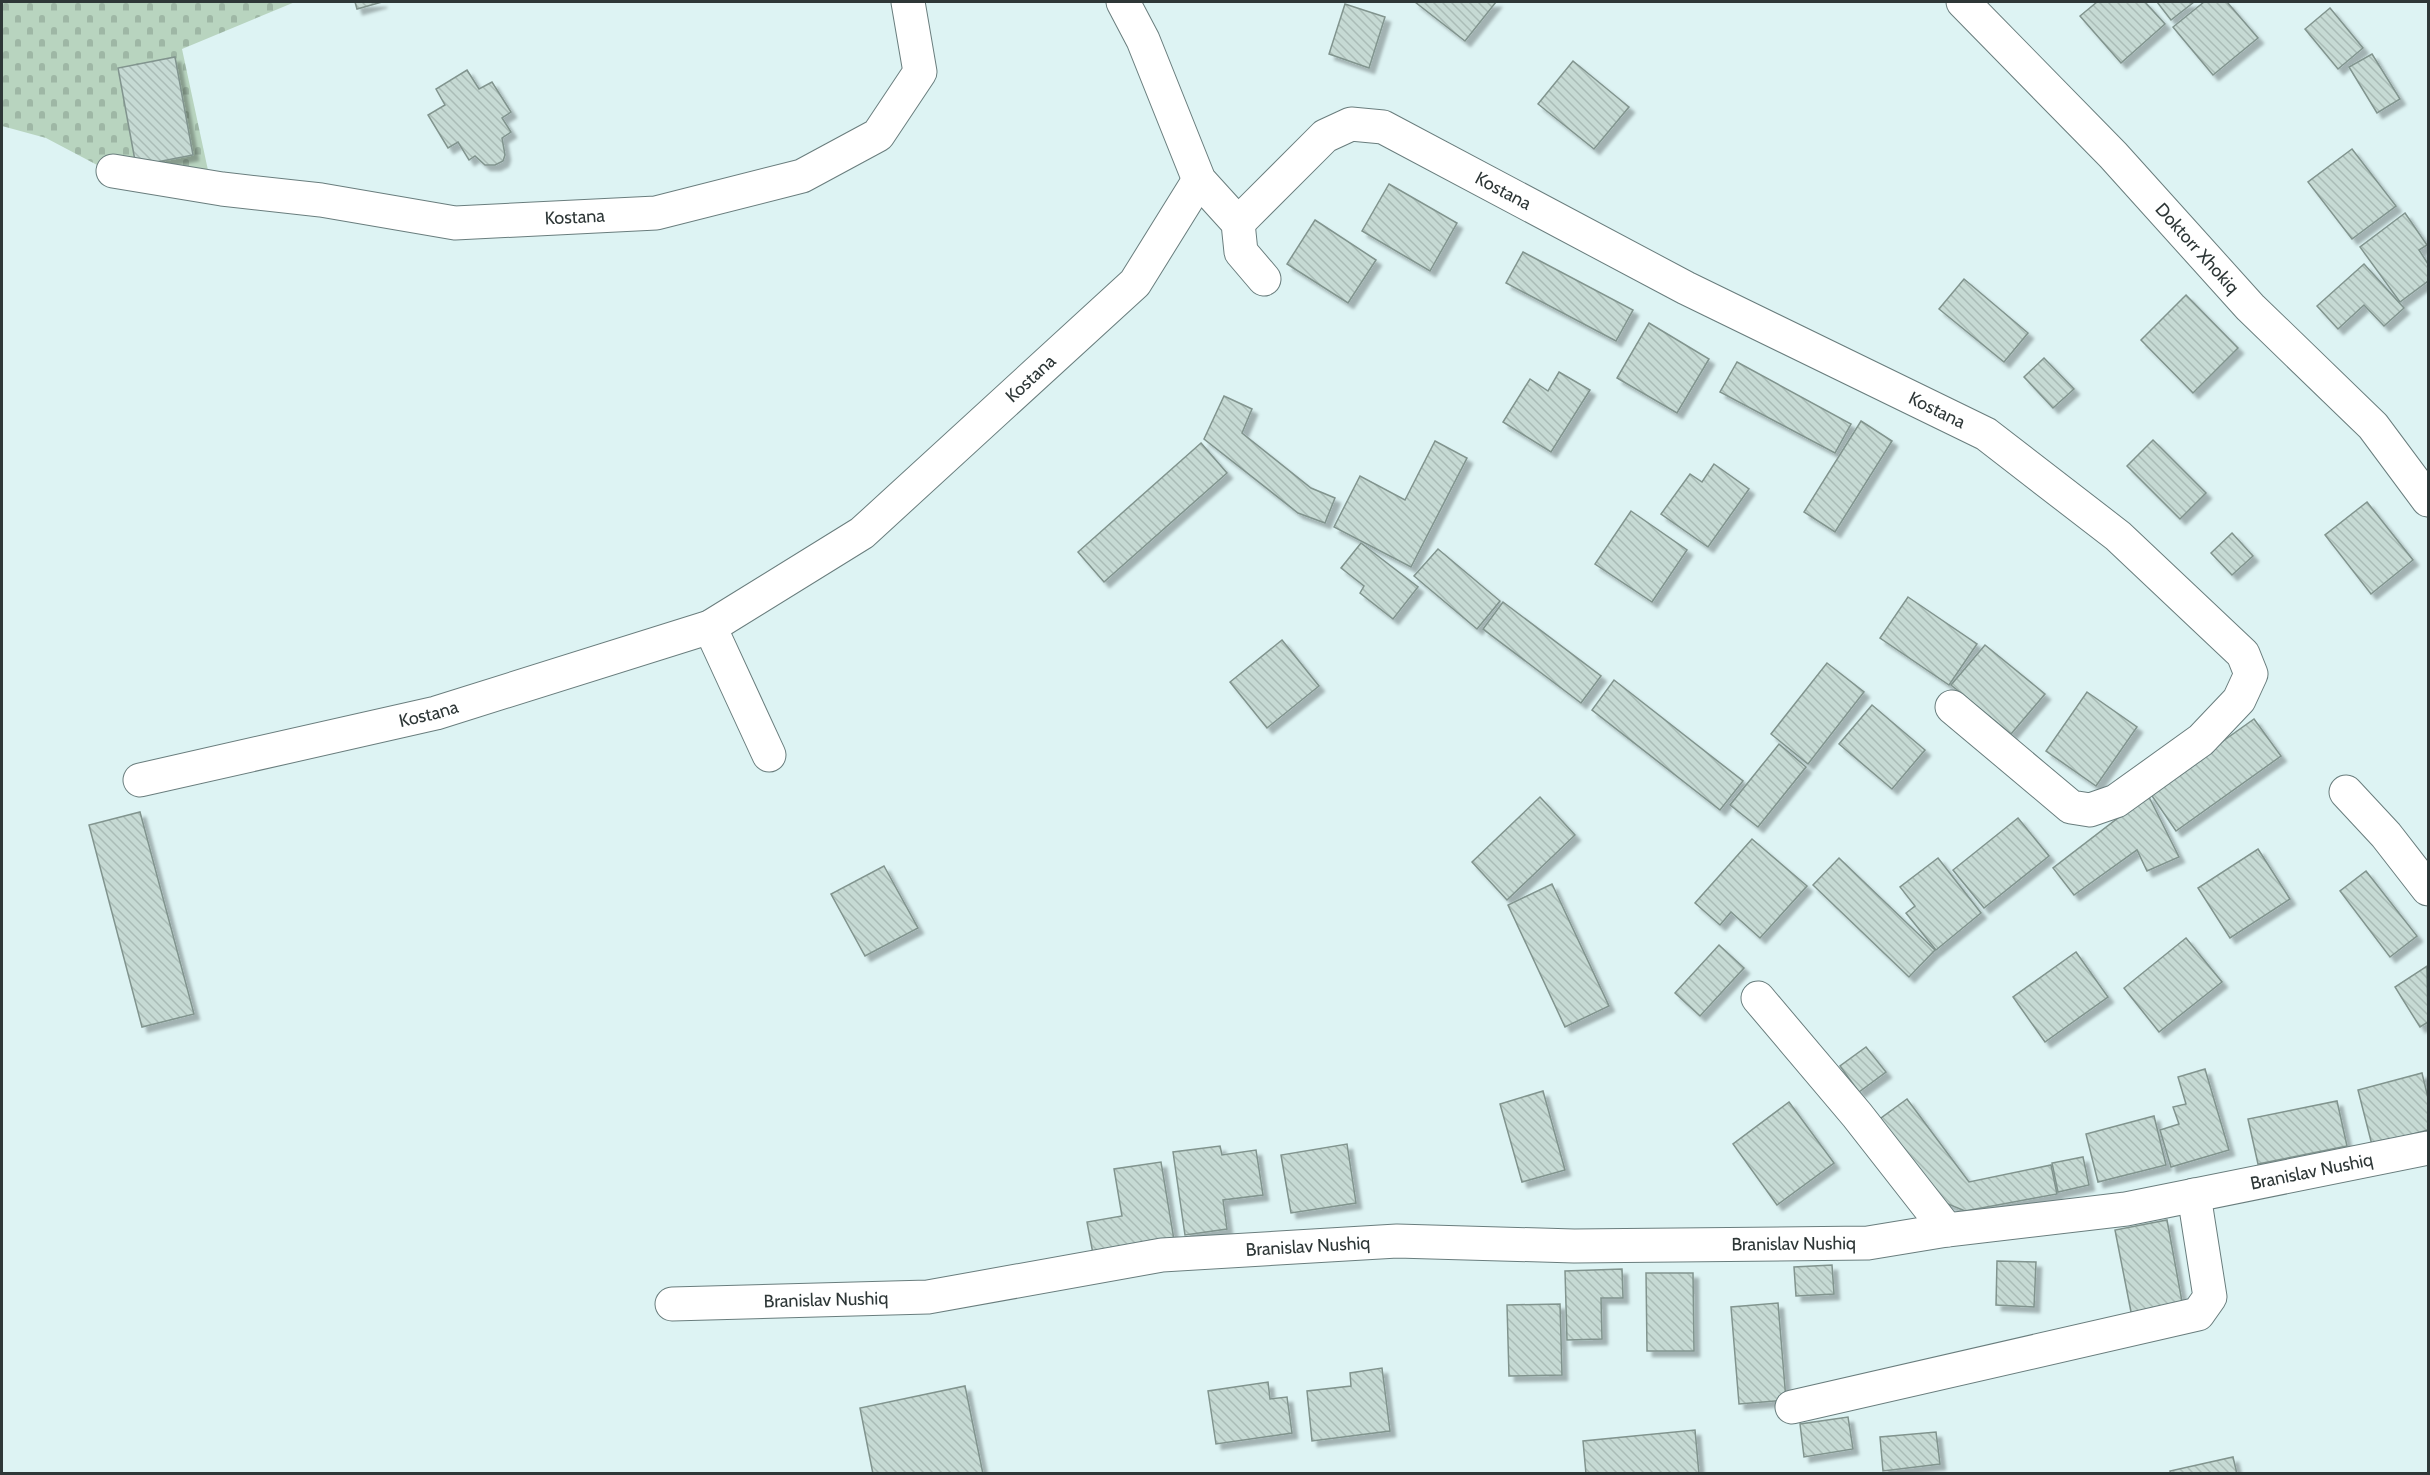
<svg xmlns="http://www.w3.org/2000/svg" width="2430" height="1475" font-family="Cabin,sans-serif">
	<defs>
		<pattern id="cemetery-stones" width="16" height="16" patternUnits="userSpaceOnUse" patternTransform="scale(1.5)"><rect width="16" height="16" fill="#b8d4bf"/><path d="M2 7V4a2 2 0 0 1 4 0v3zM10 15v-3a2 2 0 0 1 4 0v3z" fill="#9eb7a5"/></pattern>
		<pattern id="building-back-hatch" width="6" height="6" patternUnits="userSpaceOnUse" patternTransform="scale(1.5)"><rect width="6" height="6" fill="#c6dad4"/><path d="M-1 5l2 2M0 0l6 6M5-1l2 2" fill="none" stroke="#aabcb7"/></pattern>
		<filter id="shadow"><feDropShadow dx="5.5" dy="5.5" stdDeviation="1.5" flood-color="#0004"/></filter>
	</defs>
	<rect width="100%" height="100%" fill="#ddf3f3"/>
	<path fill="url(#cemetery-stones)" d="M2,2H295L182,49L209,175L99,166L46,138L2,126Z"/>
	<g fill="url(#building-back-hatch)" stroke="#81948e" stroke-width="1.5" filter="url(#shadow)">
		<path d="M355,2H382L357,9Z"/>
		<path d="M1415,2H1496L1465,41Z"/>
		<path d="M2097,2H2145L2165,24L2121,63L2080,16Z"/>
		<path d="M2157,2H2194L2171,20Z"/>
		<path d="M2204,2H2227L2258,38L2213,75L2173,27Z"/>
		<path d="M1345,4L1385,17L1369,68L1329,54Z"/>
		<path d="M2330,8L2363,48L2338,69L2305,29Z"/>
		<path d="M2372,54L2400,99L2377,113L2349,67Z"/>
		<path d="M175,57L193,155L136,166L118,68Z"/>
		<path d="M1573,61L1629,107L1594,149L1538,104Z"/>
		<path d="M467,70L479,89L492,82L511,112L502,118L511,132L502,138L505,155L503,161L495,165H485L475,156L469,160L458,142L448,148L428,115L445,105L436,89Z"/>
		<path d="M2352,149L2396,206L2352,239L2308,182Z"/>
		<path d="M1389,184L1457,223L1430,271L1362,231Z"/>
		<path d="M2405,213L2427,245L2419,250L2428,264V281L2400,302L2360,247Z"/>
		<path d="M1315,220L1376,260L1348,303L1287,264Z"/>
		<path d="M1523,252L1633,310L1616,341L1506,283Z"/>
		<path d="M2364,264L2404,308L2384,326L2364,305L2338,329L2317,306Z"/>
		<path d="M1964,279L2028,333L2004,362L1939,309Z"/>
		<path d="M2186,295L2238,348L2193,393L2141,340Z"/>
		<path d="M1649,323L1709,359L1677,413L1617,378Z"/>
		<path d="M2044,358L2074,389L2053,408L2024,377Z"/>
		<path d="M1737,362L1851,424L1835,453L1720,392Z"/>
		<path d="M1559,372L1590,390L1551,452L1503,422L1530,379L1548,391Z"/>
		<path d="M1224,396L1252,409L1242,433L1311,488L1335,498L1325,523L1298,513L1204,439Z"/>
		<path d="M1861,421L1892,441L1835,532L1804,512Z"/>
		<path d="M2153,440L2206,493L2180,519L2127,466Z"/>
		<path d="M1435,441L1467,458L1411,567L1334,527L1360,476L1405,500Z"/>
		<path d="M1201,443L1227,473L1104,582L1078,552Z"/>
		<path d="M1714,464L1749,489L1708,547L1661,514L1690,474L1702,482Z"/>
		<path d="M2367,502L2413,560L2371,594L2325,535Z"/>
		<path d="M1631,511L1687,550L1652,602L1595,564Z"/>
		<path d="M2232,533L2253,556L2232,575L2211,553Z"/>
		<path d="M1361,543L1418,587L1393,619L1360,593L1364,586L1341,568Z"/>
		<path d="M1438,549L1500,601L1477,629L1414,576Z"/>
		<path d="M1908,597L1977,644L1949,685L1880,638Z"/>
		<path d="M1503,602L1601,676L1581,703L1483,629Z"/>
		<path d="M1282,640L1319,686L1267,728L1230,682Z"/>
		<path d="M1985,645L2045,694L2011,734L1951,685Z"/>
		<path d="M1827,663L1864,692L1808,764L1771,734Z"/>
		<path d="M1614,680L1743,781L1720,810L1592,710Z"/>
		<path d="M2087,692L2137,727L2096,786L2046,751Z"/>
		<path d="M1872,705L1925,750L1892,789L1839,744Z"/>
		<path d="M2254,719L2281,756L2176,831L2150,793Z"/>
		<path d="M1779,744L1806,767L1758,827L1730,805Z"/>
		<path d="M2148,795L2179,857L2147,871L2137,850L2074,895L2053,868Z"/>
		<path d="M1540,797L1575,835L1507,900L1472,862Z"/>
		<path d="M140,812L194,1014L142,1027L89,825Z"/>
		<path d="M2018,818L2049,856L1984,908L1953,870Z"/>
		<path d="M1752,839L1807,886L1760,938L1731,912L1720,925L1695,903Z"/>
		<path d="M2258,849L2290,899L2230,938L2198,888Z"/>
		<path d="M1839,858L1935,950L1909,977L1813,885Z"/>
		<path d="M1938,858L1981,913L1936,950L1906,913L1915,906L1900,887Z"/>
		<path d="M884,866L918,928L865,956L831,894Z"/>
		<path d="M2366,871L2417,936L2390,957L2340,891Z"/>
		<path d="M1552,884L1609,1006L1565,1027L1508,905Z"/>
		<path d="M2186,938L2222,982L2159,1032L2124,988Z"/>
		<path d="M1719,945L1744,968L1700,1016L1675,993Z"/>
		<path d="M2076,952L2108,997L2045,1042L2013,997Z"/>
		<path d="M2427,966L2428,1022L2420,1027L2395,987Z"/>
		<path d="M1866,1047L1886,1072L1859,1092L1840,1066Z"/>
		<path d="M2205,1069L2229,1150L2171,1167L2160,1130L2179,1124L2173,1107L2186,1104L2178,1077Z"/>
		<path d="M2422,1073L2428,1098V1130L2372,1145L2358,1090Z"/>
		<path d="M1543,1091L1565,1170L1522,1182L1500,1104Z"/>
		<path d="M1907,1099L1969,1182L2051,1165L2057,1194L1965,1211L1943,1202L1877,1121Z"/>
		<path d="M2337,1101L2347,1146L2258,1164L2248,1119Z"/>
		<path d="M1789,1102L1834,1163L1777,1205L1733,1144Z"/>
		<path d="M2154,1116L2166,1165L2098,1182L2086,1134Z"/>
		<path d="M1347,1144L1356,1203L1291,1213L1281,1155Z"/>
		<path d="M1220,1146L1222,1155L1256,1150L1263,1195L1223,1200L1227,1229L1185,1235L1173,1152Z"/>
		<path d="M2083,1157L2089,1185L2058,1192L2052,1163Z"/>
		<path d="M1161,1162L1174,1240L1093,1254L1087,1222L1122,1216L1114,1169Z"/>
		<path d="M2167,1220L2183,1307L2132,1317L2115,1230Z"/>
		<path d="M1997,1261L2036,1262L2034,1307L1996,1305Z"/>
		<path d="M1832,1265L1834,1294L1796,1296L1794,1267Z"/>
		<path d="M1622,1269L1623,1298H1601L1602,1339L1567,1340L1565,1271Z"/>
		<path d="M1646,1273H1693L1694,1351H1647Z"/>
		<path d="M1778,1303L1786,1400L1739,1404L1731,1307Z"/>
		<path d="M1560,1304L1562,1375L1509,1376L1507,1305Z"/>
		<path d="M1382,1368L1390,1431L1312,1441L1307,1391L1351,1386L1350,1373Z"/>
		<path d="M1268,1382L1270,1399L1287,1397L1292,1433L1216,1444L1208,1391Z"/>
		<path d="M965,1386L983,1474H873L860,1408Z"/>
		<path d="M1848,1417L1853,1449L1804,1457L1800,1424Z"/>
		<path d="M1695,1430L1699,1474H1586L1583,1441Z"/>
		<path d="M1936,1432L1940,1464L1883,1471L1880,1437Z"/>
		<path d="M2233,1457L2237,1474H2171L2170,1471Z"/>
	</g>
	<g fill="none" stroke-linecap="round" stroke-linejoin="round">
		<defs>
			<g id="street">
				<path d="M1123,2L1143,40L1199,180L1238,223L1241,252L1264,279"/>
				<path id="s1" d="M1963,2L2113,155L2250,307L2373,426L2428,500"/>
				<path id="s2" d="M113,171L222,189L321,200L455,223L656,213L802,176L878,135L920,72L908,2"/>
				<path id="s3" d="M1238,223L1325,136L1351,124L1383,127L1686,288L1986,434L2118,536L2243,654L2251,674L2239,700L2201,740L2116,801L2090,810L2071,807L1952,707"/>
				<path d="M710,627L769,755"/>
				<path id="s4" d="M140,780L436,713L710,627L862,533L1135,283L1199,180"/>
				<path d="M2346,792L2386,835L2428,889"/>
				<path d="M1758,998L1857,1115L1947,1230"/>
				<path id="s5" d="M672,1304L928,1297L1162,1255L1397,1241L1574,1246L1868,1243L1947,1230L2126,1209L2428,1148"/>
				<path d="M1792,1407L2198,1314L2210,1297L2194,1195"/>
			</g>
		</defs>
		<use href="#street" stroke="#697d7d" stroke-width="35"/>
		<use href="#street" stroke="#fff" stroke-width="33"/>
	</g>
	<g text-anchor="middle" stroke-width="4.5" stroke-linejoin="round" paint-order="stroke">
		<g font-size="18" fill="#2e3737" stroke="#f1fefe">
			<text dy="6" stroke="none"><textPath href="#s3" startOffset="320">Kostana</textPath></text>
			<text dy="6" stroke="none"><textPath href="#s2" startOffset="466">Kostana</textPath></text>
			<text dy="6" stroke="none"><textPath href="#s1" startOffset="340">Doktorr Xhokiq</textPath></text>
			<text dy="6" stroke="none"><textPath href="#s4" startOffset="998">Kostana</textPath></text>
			<text dy="6" stroke="none"><textPath href="#s3" startOffset="806">Kostana</textPath></text>
			<text dy="6" stroke="none"><textPath href="#s4" startOffset="296">Kostana</textPath></text>
			<text dy="6" stroke="none"><textPath href="#s5" startOffset="1650">Branislav Nushiq</textPath></text>
			<text dy="6" stroke="none"><textPath href="#s5" startOffset="1126">Branislav Nushiq</textPath></text>
			<text dy="6" stroke="none"><textPath href="#s5" startOffset="640">Branislav Nushiq</textPath></text>
			<text dy="6" stroke="none"><textPath href="#s5" startOffset="154">Branislav Nushiq</textPath></text>
		</g>
	</g>
	<rect width="2430" height="1475" fill="none" stroke="#2e3737" stroke-width="6"/>
</svg>
